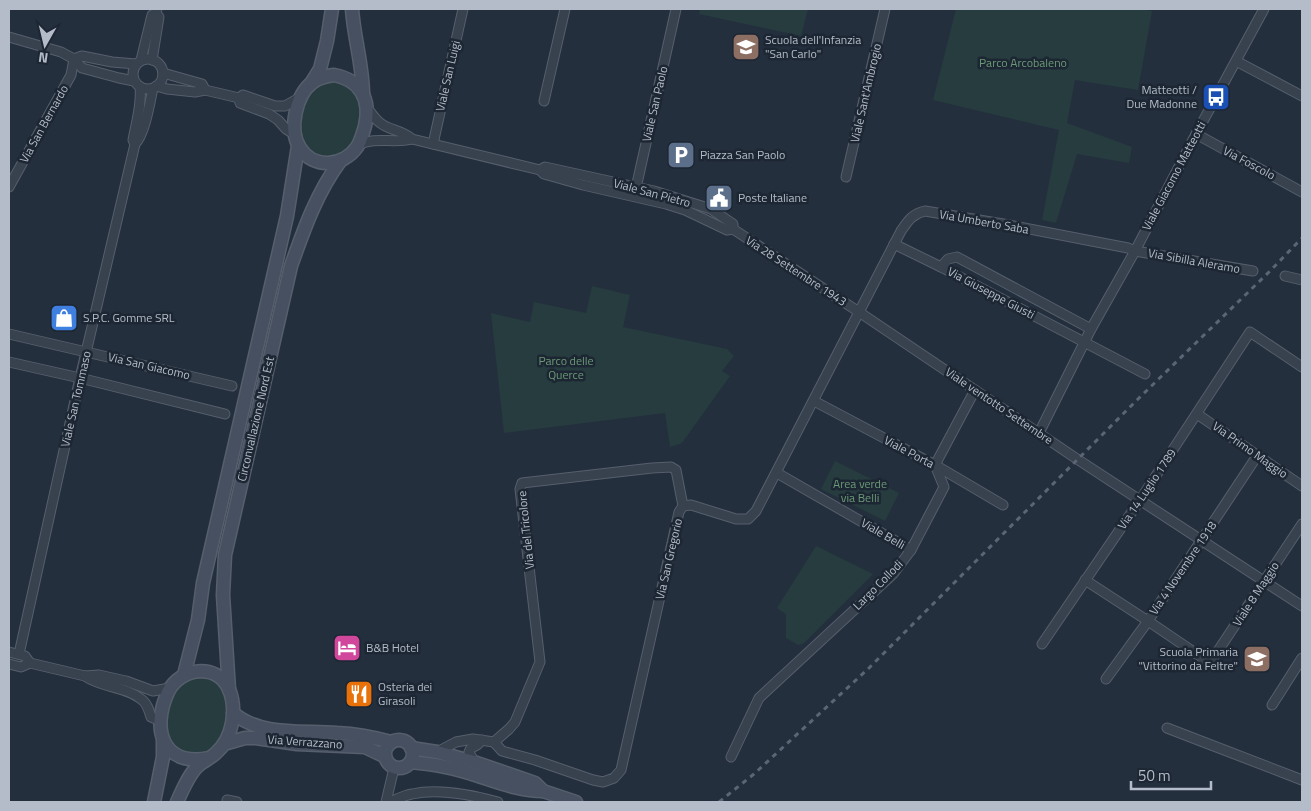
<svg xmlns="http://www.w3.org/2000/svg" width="1311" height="811" font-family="'Titillium Web',sans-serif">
	<rect width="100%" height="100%" fill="#242f3e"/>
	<g fill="#263c3f">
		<path d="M700,9H808L801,36L699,14Z"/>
		<path d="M956,9H1141L1152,11L1138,90L1075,80L1067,123L1132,147L1129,163L1077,154L1056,223L1042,220L1059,130L933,100Z"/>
		<path d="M327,82H338L351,87L359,100L361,117L359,129L349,148L344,153L332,158L319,157L307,149L300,132L301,114L305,101L314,88Z"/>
		<path d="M592,286L630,295L623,327L727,349L734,356L722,371L730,376L682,443L670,447L665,413L504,433L491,313L530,322L534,302L586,313Z"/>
		<path d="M835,461L899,493L885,521L821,489Z"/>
		<path d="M816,546L873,574L804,643L798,645L786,638V614L777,608Z"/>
		<path d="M194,678H205L217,683L226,696L227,713L225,726L216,744L210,750L199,755L186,753L173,745L167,729L168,711L171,698L181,685Z"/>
	</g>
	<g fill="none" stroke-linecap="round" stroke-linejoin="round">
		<defs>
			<g id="minor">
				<path d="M9,37L61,52L74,59L82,68L119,78L134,81"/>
				<path d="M74,59L82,56L112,62L136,64"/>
				<circle cx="148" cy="74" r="15"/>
				<path d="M141,60L152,15L156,13"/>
				<path d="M152,60L159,17L156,13L157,9"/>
				<path d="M1236,61L1302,96"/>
				<path d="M163,73L202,84L205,90"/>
				<path d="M156,86L167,89L195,92L205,90L239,98L243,95L275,106H285L301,97"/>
				<path d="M239,98L240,103L269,114L278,120L286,129L294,134"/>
				<path d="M544,101L565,9"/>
				<path d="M366,107C371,112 374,118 379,122C389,131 401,129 412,139"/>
				<path d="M1196,134L1302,192"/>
				<path d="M135,144L133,140C136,123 142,105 140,87"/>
				<path d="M433,144L463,9"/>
				<path d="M358,145C376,136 393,144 412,139L540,170L544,174L583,185L666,204L685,210L727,230L733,229"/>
				<path d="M540,170L545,167L654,191L711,209L733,224V229"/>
				<path d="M846,177L885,9"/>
				<path d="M9,187L71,75L74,59"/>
				<path d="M637,191L636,188L676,9"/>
				<path d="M733,229L859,312L1077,459L1302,606"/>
				<path d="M894,244L941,267L1145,374"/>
				<path d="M941,267L948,259L957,257L1091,329"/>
				<path d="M1285,276L1302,280"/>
				<path d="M9,334L232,386"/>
				<path d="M9,362L80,378L225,414"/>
				<path d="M814,401L935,465L1003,505"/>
				<path d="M1197,414L1302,486"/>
				<path d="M1039,433L1091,329L1135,251L1196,134L1264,9"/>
				<path d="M777,473L911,550"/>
				<path d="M1085,580L1148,621L1210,663L1302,524"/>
				<path d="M1042,644L1140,500L1250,332L1302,367"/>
				<path d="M9,652L25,656L30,663"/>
				<path d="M19,654L80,378L135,144C145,134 150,102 153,88"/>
				<path d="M9,664L21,667L30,663L85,676L99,675L126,681L153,691L170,688"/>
				<path d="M85,676C102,688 125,686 141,699C147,703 149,710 151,717L160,721"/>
				<path d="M1106,679L1148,621L1257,456"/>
				<path d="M1272,705L1302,658"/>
				<path d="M1167,728L1302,780"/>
				<path d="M494,742L502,751L535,760L593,780L603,782L614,778L621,770L679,512L683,506L691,505L736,519H748L756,511L901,231C908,221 912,214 925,211L1009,225L1128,248L1135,251L1253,271"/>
				<path d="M437,752L456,742L473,739L494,742L509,729L515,722L540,662L520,489L522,483L652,468L671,467L676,470L683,506"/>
				<path d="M731,757L759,698L893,574L911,550L944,487L935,465L975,390"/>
				<path d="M474,762L469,752L471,748L477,745L482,740"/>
				<path d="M227,800L237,802"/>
				<path d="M386,802L394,768"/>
				<path d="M390,802C397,799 405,795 412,794C438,788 473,795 498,802"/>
			</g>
			<g id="secondary">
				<path d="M352,9C354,38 363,66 363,95"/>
				<path d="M334,75C361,80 371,100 365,126C363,133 361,141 357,147C343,167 313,169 300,148C288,130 296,94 313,82C320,77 327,76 334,75Z"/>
				<path d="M312,82L320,69L327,41L332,9"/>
				<path d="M184,675L198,620L203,583L287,216L298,146"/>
				<path d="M229,690L223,595L225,555L291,266C304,229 317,192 341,160"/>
				<path d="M233,713C262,737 302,730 337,733C356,734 373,737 391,742"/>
				<circle cx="399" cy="754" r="14"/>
				<path d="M224,744L245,738H256L297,744L365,747L384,756"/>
				<path d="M411,748L437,752L474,762L535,783L543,791L576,802"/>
				<path d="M411,762C431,764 452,767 472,774C495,781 518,791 543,791"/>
				<path d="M154,802L163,757V741"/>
				<path d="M177,802C182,791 189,774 198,766C203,761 211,758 216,753C225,745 230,734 232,723C234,712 233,699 229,689C216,662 180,668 168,692C151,729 162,767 209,758"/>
			</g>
		</defs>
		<use href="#minor" stroke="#565f6c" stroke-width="11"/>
		<use href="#secondary" stroke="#565f6c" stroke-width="15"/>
		<use href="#minor" stroke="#38414e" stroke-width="9"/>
		<use href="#secondary" stroke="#465061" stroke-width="12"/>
		<path stroke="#5a6575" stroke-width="3" stroke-dasharray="5 5" stroke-linecap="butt" d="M719,802L754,774L869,668L1137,400L1269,272L1302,238"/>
	</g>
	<defs>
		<symbol id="school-square" viewBox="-11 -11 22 22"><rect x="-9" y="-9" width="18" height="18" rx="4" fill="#8d6e63" stroke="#1d2633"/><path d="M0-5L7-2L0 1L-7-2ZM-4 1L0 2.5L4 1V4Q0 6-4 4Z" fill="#fff"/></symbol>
		<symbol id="bus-square" viewBox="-11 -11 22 22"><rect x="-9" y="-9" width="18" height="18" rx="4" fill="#1a4fb4" stroke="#1d2633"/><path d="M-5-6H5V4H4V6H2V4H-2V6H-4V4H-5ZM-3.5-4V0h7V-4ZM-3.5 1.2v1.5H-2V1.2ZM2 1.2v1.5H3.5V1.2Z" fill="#fff"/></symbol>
		<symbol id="parking-square" viewBox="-11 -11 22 22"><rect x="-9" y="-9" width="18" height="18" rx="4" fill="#5c6f8a" stroke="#1d2633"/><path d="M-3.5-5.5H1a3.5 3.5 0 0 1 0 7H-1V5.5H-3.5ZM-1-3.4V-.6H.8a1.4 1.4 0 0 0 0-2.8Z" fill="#fff"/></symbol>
		<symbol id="civic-square" viewBox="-11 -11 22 22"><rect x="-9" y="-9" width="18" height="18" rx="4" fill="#5c6f8a" stroke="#1d2633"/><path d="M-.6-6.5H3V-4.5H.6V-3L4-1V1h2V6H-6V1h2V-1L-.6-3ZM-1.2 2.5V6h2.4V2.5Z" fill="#fff"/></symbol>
		<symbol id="shop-square" viewBox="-11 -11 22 22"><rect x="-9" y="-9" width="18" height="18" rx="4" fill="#3f7fe0" stroke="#1d2633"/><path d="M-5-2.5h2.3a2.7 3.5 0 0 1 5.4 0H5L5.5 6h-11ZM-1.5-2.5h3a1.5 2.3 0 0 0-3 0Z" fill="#fff"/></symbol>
		<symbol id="hotel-square" viewBox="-11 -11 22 22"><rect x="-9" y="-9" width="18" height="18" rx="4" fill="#d1479c" stroke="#1d2633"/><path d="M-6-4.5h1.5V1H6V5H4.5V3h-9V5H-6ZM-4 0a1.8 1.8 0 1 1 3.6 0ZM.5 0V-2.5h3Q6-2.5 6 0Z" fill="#fff"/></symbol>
		<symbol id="restaurant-square" viewBox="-11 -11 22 22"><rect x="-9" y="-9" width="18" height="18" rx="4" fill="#e8710a" stroke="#1d2633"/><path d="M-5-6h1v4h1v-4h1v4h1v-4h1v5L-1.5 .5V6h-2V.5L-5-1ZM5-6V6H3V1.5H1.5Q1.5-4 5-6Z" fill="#fff"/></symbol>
	</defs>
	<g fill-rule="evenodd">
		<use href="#school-square" x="730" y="31" width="32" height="32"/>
		<use href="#bus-square" x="1200" y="81" width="32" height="32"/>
		<use href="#parking-square" x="665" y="139" width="32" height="32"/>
		<use href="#civic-square" x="703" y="182" width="32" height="32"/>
		<use href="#shop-square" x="48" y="302" width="32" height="32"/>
		<use href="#hotel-square" x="331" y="632" width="32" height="32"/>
		<use href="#school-square" x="1241" y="643" width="32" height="32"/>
		<use href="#restaurant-square" x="343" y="678" width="32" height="32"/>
	</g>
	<g text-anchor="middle" stroke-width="5" stroke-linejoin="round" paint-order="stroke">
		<g font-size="12" fill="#b4bcc9" stroke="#1d2633" text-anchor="start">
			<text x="765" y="44">Scuola dell'Infanzia<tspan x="765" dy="14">"San Carlo"</tspan></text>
			<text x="1197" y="94" text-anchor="end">Matteotti /<tspan x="1197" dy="14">Due Madonne</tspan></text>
			<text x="700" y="159">Piazza San Paolo</text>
			<text x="738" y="202">Poste Italiane</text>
			<text x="83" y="322">S.P.C. Gomme SRL</text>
			<text x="366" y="652">B&amp;B Hotel</text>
			<text x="1238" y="656" text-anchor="end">Scuola Primaria<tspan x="1238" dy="14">"Vittorino da Feltre"</tspan></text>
			<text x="378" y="691">Osteria dei<tspan x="378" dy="14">Girasoli</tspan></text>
		</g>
		<g font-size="12" fill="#6b9a76" stroke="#1d2633">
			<text x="1023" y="67">Parco Arcobaleno</text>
			<text x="566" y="365">Parco delle<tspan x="566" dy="14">Querce</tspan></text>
			<text x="860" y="488">Area verde<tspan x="860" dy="14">via Belli</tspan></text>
		</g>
		<g font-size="12" fill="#b4bcc9" stroke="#1d2633">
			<text transform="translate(448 76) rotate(-77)" y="4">Viale San Luigi</text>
			<text transform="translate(866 93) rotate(-77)" y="4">Viale Sant'Ambrogio</text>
			<text transform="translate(655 104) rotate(-77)" y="4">Viale San Paolo</text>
			<text transform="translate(44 124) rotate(-61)" y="4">Via San Bernardo</text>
			<text transform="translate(1249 163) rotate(28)" y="4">Via Foscolo</text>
			<text transform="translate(1174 176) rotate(-62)" y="4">Viale Giacomo Matteotti</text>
			<text transform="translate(652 193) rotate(15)" y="4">Viale San Pietro</text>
			<text transform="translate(984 222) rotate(10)" y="4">Via Umberto Saba</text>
			<text transform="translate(1194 261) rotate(10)" y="4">Via Sibilla Aleramo</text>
			<text transform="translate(796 271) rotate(33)" y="4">Via 28 Settembre 1943</text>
			<text transform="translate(991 293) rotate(28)" y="4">Via Giuseppe Giusti</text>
			<text transform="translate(149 366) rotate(13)" y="4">Via San Giacomo</text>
			<text transform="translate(76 399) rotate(-77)" y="4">Viale San Tommaso</text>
			<text transform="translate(999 406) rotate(34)" y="4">Viale ventotto Settembre</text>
			<text transform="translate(256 419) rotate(-77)" y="4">Circonvallazione Nord Est</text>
			<text transform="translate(1250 450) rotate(35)" y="4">Via Primo Maggio</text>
			<text transform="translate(909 452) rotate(28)" y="4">Viale Porta</text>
			<text transform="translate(1147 489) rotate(-56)" y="4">Via 14 Luglio 1789</text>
			<text transform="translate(526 530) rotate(-96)" y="4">Via del Tricolore</text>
			<text transform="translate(883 534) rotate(30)" y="4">Viale Belli</text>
			<text transform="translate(669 559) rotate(-77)" y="4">Via San Gregorio</text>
			<text transform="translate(1183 568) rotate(-56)" y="4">Via 4 Novembre 1918</text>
			<text transform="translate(878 585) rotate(-45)" y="4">Largo Collodi</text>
			<text transform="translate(1256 594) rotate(-57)" y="4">Viale 8 Maggio</text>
			<text transform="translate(305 742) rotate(4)" y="4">Via Verrazzano</text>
		</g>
	</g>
	<rect width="1311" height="811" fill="none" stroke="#b4bcc9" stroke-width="20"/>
	<g transform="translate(45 45) rotate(188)" stroke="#1d2633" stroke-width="4" paint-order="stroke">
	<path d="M0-4L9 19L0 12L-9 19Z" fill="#b4bcc9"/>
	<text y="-8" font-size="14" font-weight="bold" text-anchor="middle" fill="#b4bcc9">N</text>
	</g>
	<path d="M1131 781v8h80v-8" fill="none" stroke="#b4bcc9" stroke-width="2.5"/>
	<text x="1138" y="781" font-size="15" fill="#b4bcc9" stroke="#1d2633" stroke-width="4" paint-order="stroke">50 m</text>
</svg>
